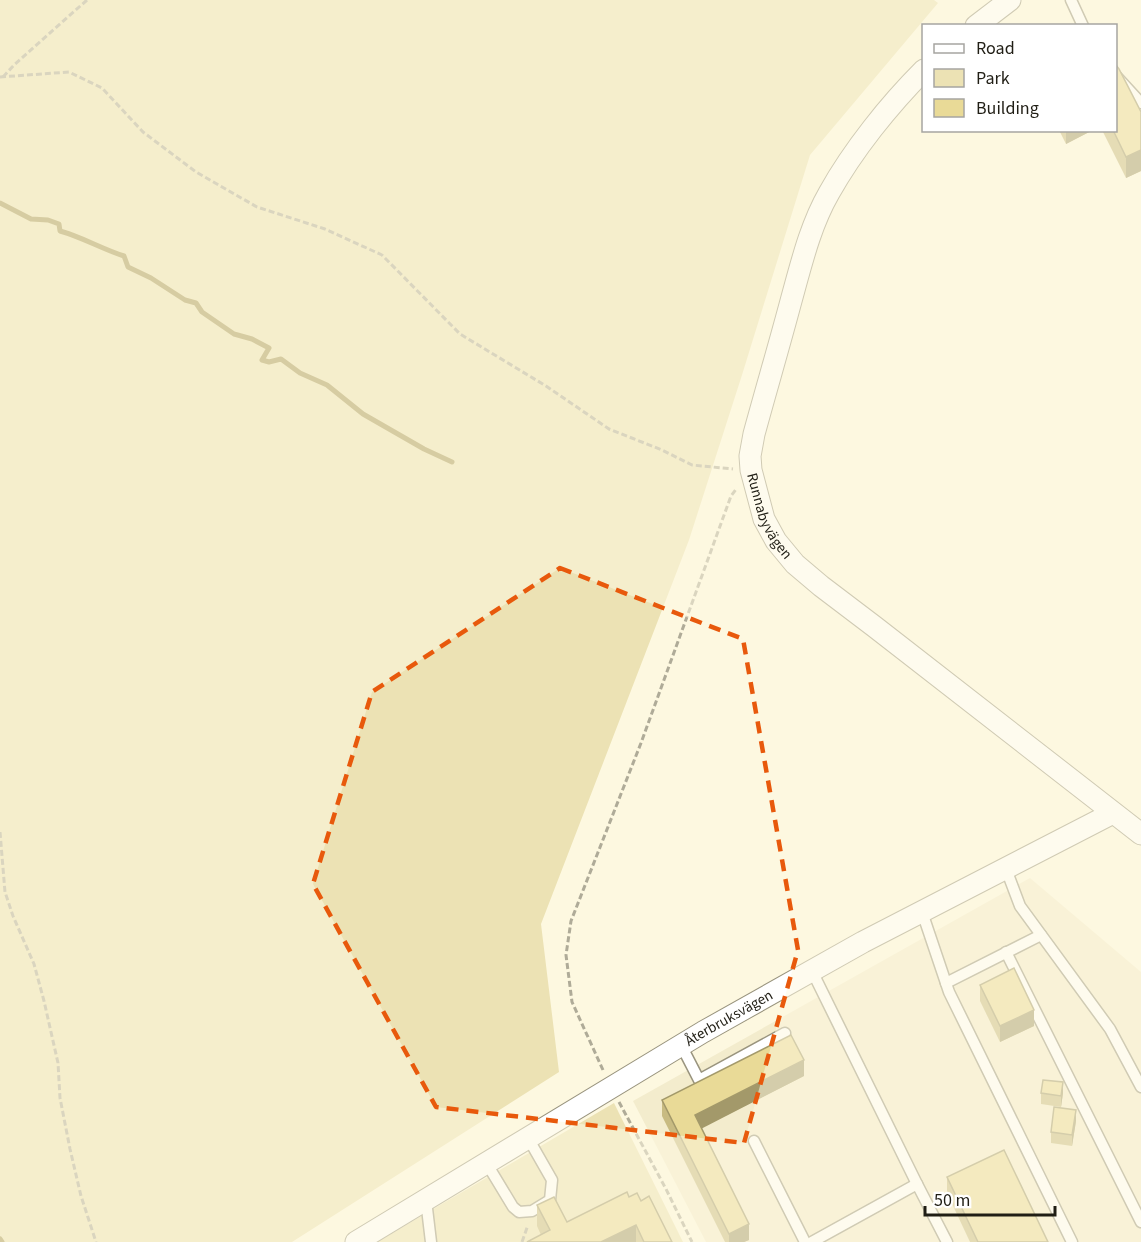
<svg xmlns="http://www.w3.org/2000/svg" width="1141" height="1242" font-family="'Source Sans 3',sans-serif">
	<rect width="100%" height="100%" fill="#fdf8e0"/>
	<path fill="#f3eccd" d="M1030,878L1141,972V1242H706L633,1101Z"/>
	<g fill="#ece2b4">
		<path d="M0,0H934L938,3L810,155L742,375L689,540L541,924L559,1072L292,1242H0Z"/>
		<path d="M614,1103L683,1242H377Z"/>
	</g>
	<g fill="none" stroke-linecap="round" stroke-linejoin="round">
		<g stroke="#a79857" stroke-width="5">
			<path d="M0,203L31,219L48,220L59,224L60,231C82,237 102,249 124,256L128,267L151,278L185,300L196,303L202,312L234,334L252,339L269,348L262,360L269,362L281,359L300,373L327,385L363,414L424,449L452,462"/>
			<path d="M0,1239L2,1242"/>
		</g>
		<defs>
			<g id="lane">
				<path d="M1071,0L1083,26"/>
				<path d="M1116,76L1141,103"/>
				<path d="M1006,869L1020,906L1110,1029L1141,1087"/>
				<path d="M922,912L949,992L1072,1242"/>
				<path d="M1006,952L1141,1222"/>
				<path d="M812,971L917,1184L947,1242"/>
				<path d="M946,983L1041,935"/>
				<path d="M681,1045L699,1080L785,1033"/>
				<path d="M754,1141L805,1242"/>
				<path d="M487,1164L513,1207L519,1212L532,1211L550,1200L552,1180L528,1138"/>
				<path d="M426,1200L431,1242"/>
				<path d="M812,1242L917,1184"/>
			</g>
			<g id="street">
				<path d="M976,26L1010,0"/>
				<path id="s1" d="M924,70C889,105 853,150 829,193C810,226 801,265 791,301C779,346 766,390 754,434L750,456L751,470L764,519L776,541L795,564L821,586L875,627L1141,834"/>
				<path id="s2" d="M356,1242L703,1032L863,942L1113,813"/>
			</g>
		</defs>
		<use href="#lane" stroke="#99947e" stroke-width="13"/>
		<use href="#street" stroke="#99947e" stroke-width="23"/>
		<g stroke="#afab98" stroke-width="3" stroke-dasharray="6 3" stroke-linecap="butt">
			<path d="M0,77L69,72L102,88L143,132L196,172L257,207L325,229L382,255L460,334L546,386L609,429L662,450L692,465L733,469"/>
			<path d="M3,77L14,65L87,0"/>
			<path d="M0,832L5,892L13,916L34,964L44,1001L58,1063L60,1098L70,1149L81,1196L96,1242"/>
			<path d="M603,1070L572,1002L566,955L571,921L641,743L731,496L737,488"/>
			<path d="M619,1102L666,1189L692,1242"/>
			<path d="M522,1242L528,1225"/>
		</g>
		<use href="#lane" stroke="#fff" stroke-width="10"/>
		<use href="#street" stroke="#fff" stroke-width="21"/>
	</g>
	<g fill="#c8bb82">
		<path d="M1141,112V171L1126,178L1102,130H1116Z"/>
		<path d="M1059,130H1093L1066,144Z"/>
		<path d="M980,985L1034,1026L1000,1042L980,1001Z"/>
		<path d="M804,1076L701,1128L749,1240L744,1242H725L662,1116V1100Z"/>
		<path d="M1041,1093H1063L1061,1107L1041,1104Z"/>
		<path d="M1076,1121L1072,1146L1051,1143V1132Z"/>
		<path d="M947,1177L1048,1242H970L947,1193Z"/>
		<path d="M629,1197L641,1201L672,1242H527L541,1235L537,1226V1205L567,1222Z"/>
	</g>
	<g fill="#a3996a">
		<path d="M1066,130H1093L1066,144Z"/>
		<path d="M1141,150V171L1126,178V157Z"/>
		<path d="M1034,1010V1026L1000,1042V1026Z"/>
		<path d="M804,1060V1076L695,1132V1115Z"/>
		<path d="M1063,1082V1093L1061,1107V1096Z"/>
		<path d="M1076,1110V1121L1072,1146V1135Z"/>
		<path d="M749,1224V1240L744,1242H729V1234Z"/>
		<path d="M636,1225V1242H601Z"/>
	</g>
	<g fill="#e9da97" stroke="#a3996a" stroke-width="1.5">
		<path d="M1116,65L1119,69L1141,112V150L1126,157L1113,130H1116Z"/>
		<path d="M1014,968L1034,1010L1000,1026L980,985Z"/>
		<path d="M791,1035L804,1060L695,1115L749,1224L729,1234L662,1100Z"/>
		<path d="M1043,1080L1063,1082L1061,1096L1041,1093Z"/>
		<path d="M1054,1107L1076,1110L1072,1135L1051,1132Z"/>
		<path d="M1004,1150L1048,1242H978L947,1177Z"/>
		<path d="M627,1192L629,1197L637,1193L641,1201L649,1196L672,1242H644L636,1225L601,1242H527L550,1230L537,1205L554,1197L567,1222Z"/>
	</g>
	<path d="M0 0H1141V1242H0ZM560,568L743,639L798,950L744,1143L436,1107L313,884L372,692Z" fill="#fdf8e0" fill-opacity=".55" fill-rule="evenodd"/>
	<path fill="none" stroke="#e8590c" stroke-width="4.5" stroke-dasharray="12 8" stroke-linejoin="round" d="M560,568L743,639L798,950L744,1143L436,1107L313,884L372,692Z"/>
	<g text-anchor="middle" stroke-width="6" stroke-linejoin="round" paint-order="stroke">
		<g font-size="15" fill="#201e15" stroke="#fff">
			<text dy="5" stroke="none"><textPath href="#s1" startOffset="495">Runnabyvägen</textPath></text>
			<text dy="5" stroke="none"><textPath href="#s2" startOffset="435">Återbruksvägen</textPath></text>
		</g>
	</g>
	<rect x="922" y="24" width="195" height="108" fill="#ffffff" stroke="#a6a5a1" stroke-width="1.5"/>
	<rect x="934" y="44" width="30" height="9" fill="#ffffff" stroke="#a6a5a1" stroke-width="1.5"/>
	<text x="976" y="54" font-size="18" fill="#201e15">Road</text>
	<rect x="934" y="69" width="30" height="18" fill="#ece2b4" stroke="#a6a5a1" stroke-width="1.5"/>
	<text x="976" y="84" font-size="18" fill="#201e15">Park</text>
	<rect x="934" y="99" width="30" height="18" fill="#e9da97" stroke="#a6a5a1" stroke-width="1.5"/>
	<text x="976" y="114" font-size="18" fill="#201e15">Building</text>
	<path d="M925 1206v9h130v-9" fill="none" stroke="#201e15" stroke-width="3"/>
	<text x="934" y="1206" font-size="18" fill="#201e15" stroke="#ffffff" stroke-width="4.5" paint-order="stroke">50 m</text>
</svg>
